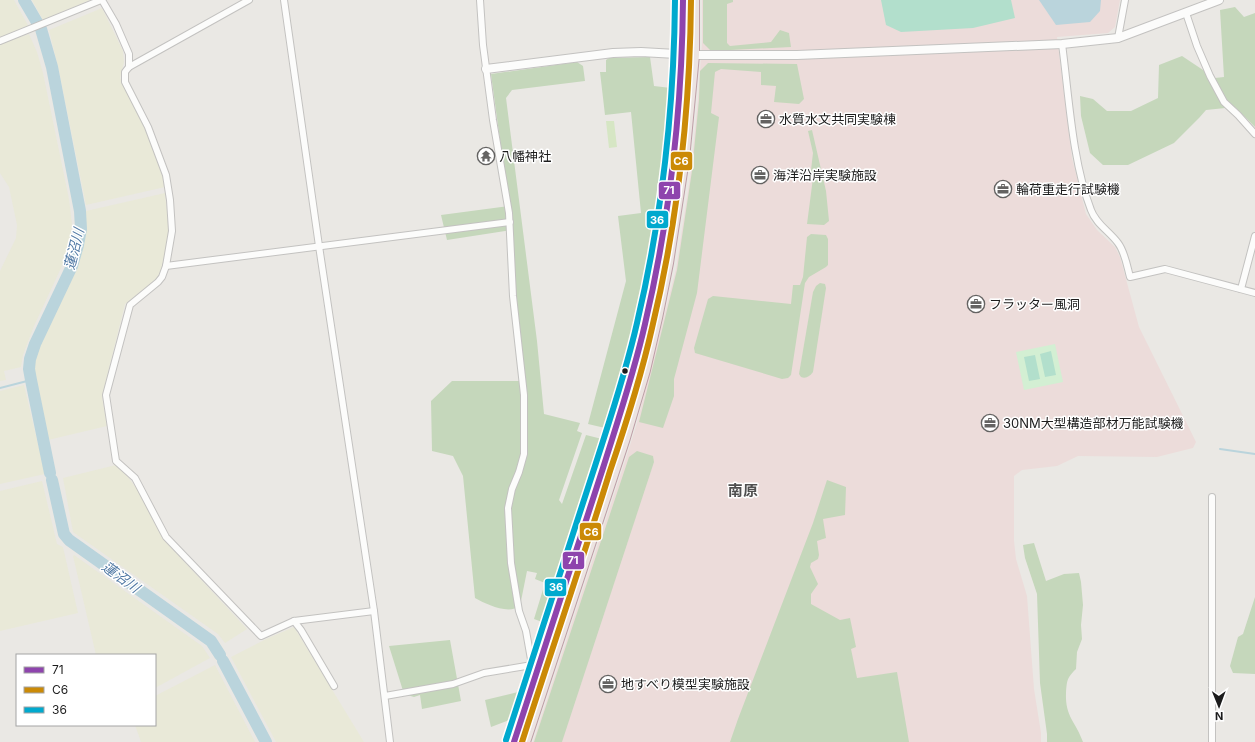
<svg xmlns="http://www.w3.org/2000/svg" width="1255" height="742" font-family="Inter,'Noto Sans JP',sans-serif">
	<rect width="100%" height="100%" fill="#eae8e4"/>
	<path fill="#ecdcda" d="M702,0H1120L1115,27L1108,33L1057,37L1072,158L1086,214L1097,230L1115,247L1120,257L1139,327L1196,442L1193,448L1157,457L1078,456L1057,466L1022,470L1014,476V541L1016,559L1027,596L1034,689L1041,733V742H533L626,458L637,423L676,269L691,171L698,99L702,43Z"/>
	<g fill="#e9e9d8">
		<path d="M0,0H14L29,27L0,37Z"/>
		<path d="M32,0H90L43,20Z"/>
		<path d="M102,8L123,51L124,62L120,78L145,127L162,171L165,187L86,205L59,71L49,30Z"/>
		<path d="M29,34L37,52L43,73L69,199L72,224L68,253L34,326L23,355L21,367L4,371L6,380L0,381V271L16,238L17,225L9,187L0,173V44Z"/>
		<path d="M165,193L169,231L163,268L159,277L125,304L102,396L107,426L48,440L35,376V358L49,324L76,269L82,250L85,230L86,211Z"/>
		<path d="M24,385L45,474L0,484V391Z"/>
		<path d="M116,465L128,477L137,489L163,539L247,629L225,643L218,634L73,532L63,478Z"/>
		<path d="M42,481L57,544L63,547L78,613L0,631V491Z"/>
		<path d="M74,555L202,646L210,658L155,688V655H96L73,556Z"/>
		<path d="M294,627L364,742H276L231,657L266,639Z"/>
		<path d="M215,665L255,742H141L135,725H155V696Z"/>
	</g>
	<path fill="#d6e6c4" d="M606,121H614L617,147L609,148Z"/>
	<g fill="#c5d7bb">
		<path d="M703,0H733V2L727,4V43L730,46L771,42L780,30L789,33L791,47L711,51L703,43Z"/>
		<path d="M1235,7L1244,17L1255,13V127L1235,107L1206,110L1199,118L1174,143L1128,165H1103L1090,153L1081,116L1080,96L1093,99L1107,111H1131L1158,98L1159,65L1182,56L1215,78L1224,77L1220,10Z"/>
		<path d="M650,57L654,86L671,88L665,163L647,277L623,378L608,427L605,428L588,424L626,281L618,216L641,213L631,112L605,115L600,72H606V60L609,58Z"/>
		<path d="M577,62L583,66L585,81L512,90L506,98L537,341L544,414L580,423L577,431L582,433L559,500L562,504L586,435L602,439L605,441L545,623L534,619L545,583L535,579L537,573L527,571L520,606C508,615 486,604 475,598L463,476L453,456L432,451L431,401L452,381H520L514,290L512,230L447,240L441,215L509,206L491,74Z"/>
		<path d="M708,63L797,64L804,99L799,104L774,102L776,86L761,85V72L721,69L715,72L711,113L719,117L697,293L674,379V396L663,428L639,422L677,270L692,171L699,100L700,71Z"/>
		<path d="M812,130L826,191L829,221L824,225L807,224L813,178L811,170L813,153L808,131Z"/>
		<path d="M811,234L826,235L828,239V265L826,267L809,277L805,283L791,375L788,378L782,379L695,353L694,348L708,299L713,296L791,304L793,285H800L803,277L807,237Z"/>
		<path d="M820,283L825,284L826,288L813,372C810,376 806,379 801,377L799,374L813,292L816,286Z"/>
		<path d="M637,451L653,456L654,462L562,742H534L629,457Z"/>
		<path d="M827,480L846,487L845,515L823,519L826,538L817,541L819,555L818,559L811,563L810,567L818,584L811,594V604L840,620L850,618L856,647L851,649L857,678L897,672L909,742H730L738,719L813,523Z"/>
		<path d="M1034,543L1046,581L1064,574L1079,573L1081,582L1083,605L1081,625L1082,639L1077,652L1076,669C1067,678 1067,680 1066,693C1065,717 1076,722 1083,742H1047V734L1040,683L1037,594L1025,558L1023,545Z"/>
		<path d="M1255,597V674L1233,673L1230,666L1238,637L1243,634Z"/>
		<path d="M450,640L461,701L422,709L420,695L414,697L404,694L389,646Z"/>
		<path d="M522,691L512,719L491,727L485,700Z"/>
	</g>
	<path fill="#d3efd3" d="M1055,344L1063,382L1024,390L1016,352Z"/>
	<g fill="#b2dfcc">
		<path d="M881,0H1011L1015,18L973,28L901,32L886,25Z"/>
		<path d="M1051,351L1056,375L1045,377L1040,354Z"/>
		<path d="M1035,355L1040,379L1029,381L1024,357Z"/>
	</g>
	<path fill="#bad4dc" d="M1039,0H1101L1100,11L1090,22L1056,25Z"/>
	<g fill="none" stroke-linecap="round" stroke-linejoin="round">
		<g stroke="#bad4dc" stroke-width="2">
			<path d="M0,388L31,380"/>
			<path d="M1220,449L1255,454"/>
		</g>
		<g stroke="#bad4dc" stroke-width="12">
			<path d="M24,0L41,29L52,67L80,211L81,229L78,245L72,266L35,344L30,359L29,369L31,380L50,473"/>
			<path d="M52,480L64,534L69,540L211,641L220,655"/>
			<path d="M223,661L266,742"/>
		</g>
		<defs>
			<g id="minor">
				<path d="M102,0L116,24L129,54V67L125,72V82L148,127L166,175L170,200L172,231L166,266L162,277L158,282L130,305L106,395L116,461L135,478L166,537L261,636L294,621L374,611"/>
				<path d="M284,0L319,246L374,611L390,742"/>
				<path d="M480,0L483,45L493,120L509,213L513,296L524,395V454L519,472L512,489L508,508L511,563L519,611L526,631L532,665L538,667"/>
				<path d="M1186,13L1197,46L1210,76L1224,102L1238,115L1255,134"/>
				<path d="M1118,38L1125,0"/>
				<path d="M0,41L101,0"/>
				<path d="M1062,44C1069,96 1072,161 1091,210C1096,224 1109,231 1118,243C1125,252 1127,266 1130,277L1165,269L1255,293"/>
				<path d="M129,67L249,0"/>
				<path d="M166,266L510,222"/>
				<path d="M1241,289L1255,236"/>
				<path d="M294,621L301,630L334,686"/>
				<path d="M385,696L453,684L484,673L532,665"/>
				<path d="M1212,742V497"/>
			</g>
			<path id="tertiary" d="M486,69L613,53L641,52L694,55H797L1062,44L1118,38L1219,0"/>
			<g id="trunk">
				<path d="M514,742C543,650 575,560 603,468C614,435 625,402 634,369C665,252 684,120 683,0"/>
				<path d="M525,742L624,441L645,370L657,318L668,263L684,159L694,55V0"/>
			</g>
		</defs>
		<use href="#minor" stroke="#c3c2c0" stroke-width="8"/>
		<use href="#tertiary" stroke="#c3c2c0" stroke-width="10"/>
		<use href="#trunk" stroke="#bd9ea6" stroke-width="12"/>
		<use href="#minor" stroke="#fcfcfb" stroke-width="6"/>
		<use href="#tertiary" stroke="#fcfcfb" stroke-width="8"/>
		<use href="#trunk" stroke="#ece4e1" stroke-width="10"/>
		<defs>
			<path id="bus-1" d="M514,742C543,650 574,559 603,468C618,420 634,373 645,324C670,217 682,109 683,0"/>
			<path id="bus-2" d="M522,742C551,652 582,562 610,471C626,424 641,377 652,328C678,220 690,110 691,0"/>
			<path id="bus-3" d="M506,740C536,648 566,557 595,466C610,419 626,372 637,323C662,217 674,109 675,0"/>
		</defs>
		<use href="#bus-1" stroke="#fff" stroke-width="9"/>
		<use href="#bus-2" stroke="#fff" stroke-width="9"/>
		<use href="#bus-3" stroke="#fff" stroke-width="9"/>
		<use href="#bus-1" stroke="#8e44ad" stroke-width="6"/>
		<use href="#bus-2" stroke="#cb8a06" stroke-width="6"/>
		<use href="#bus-3" stroke="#00a9ce" stroke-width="6"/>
	</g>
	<defs>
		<symbol id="office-ring" viewBox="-11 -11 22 22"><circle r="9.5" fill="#fff" stroke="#646362" stroke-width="1.5"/><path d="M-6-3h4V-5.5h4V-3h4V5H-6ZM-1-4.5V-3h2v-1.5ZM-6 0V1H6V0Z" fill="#646362"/></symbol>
		<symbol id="temple-ring" viewBox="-11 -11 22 22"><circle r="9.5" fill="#fff" stroke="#646362" stroke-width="1.5"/><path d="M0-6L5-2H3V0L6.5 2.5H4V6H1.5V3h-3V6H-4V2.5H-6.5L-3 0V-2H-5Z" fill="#646362"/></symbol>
	</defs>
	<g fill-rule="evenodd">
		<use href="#office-ring" x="756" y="109" width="20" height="20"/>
		<use href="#temple-ring" x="476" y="146" width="20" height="20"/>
		<use href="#office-ring" x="750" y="165" width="20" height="20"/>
		<use href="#office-ring" x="993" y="179" width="20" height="20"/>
		<use href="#office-ring" x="966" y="294" width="20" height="20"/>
		<use href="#office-ring" x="980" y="413" width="20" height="20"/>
		<use href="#office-ring" x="598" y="674" width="20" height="20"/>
	</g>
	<circle fill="#1c1c1c" stroke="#fff" stroke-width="1.5" cx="625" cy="371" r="3.5"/>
	<g text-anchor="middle" stroke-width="3" stroke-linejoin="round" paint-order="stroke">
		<g font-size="13" fill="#1c1c1c" stroke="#fff" text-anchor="start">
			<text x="779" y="124">水質水文共同実験棟</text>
			<text x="499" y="161">八幡神社</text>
			<text x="773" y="180">海洋沿岸実験施設</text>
			<text x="1016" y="194">輪荷重走行試験機</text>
			<text x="989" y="309">フラッター風洞</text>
			<text x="1003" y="428">30NM大型構造部材万能試験機</text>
			<text x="621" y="689">地すべり模型実験施設</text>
		</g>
		<g font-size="14" font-style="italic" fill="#4f78a4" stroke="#fff">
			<text transform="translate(74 249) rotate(-76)" y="5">蓮沼川</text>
			<text transform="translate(121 577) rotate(36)" y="5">蓮沼川</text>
		</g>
		<g font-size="15" font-weight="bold" fill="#4f4f4f" stroke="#fff">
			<text x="743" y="496">南原</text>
		</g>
	</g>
	<g stroke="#fff" stroke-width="1.5">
		<rect x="670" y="151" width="23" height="20" rx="4" fill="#cb8a06"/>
		<rect x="658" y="181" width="23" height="19" rx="4" fill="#8e44ad"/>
		<rect x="646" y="210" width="23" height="19" rx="4" fill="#00a9ce"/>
		<rect x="579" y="522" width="23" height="19" rx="4" fill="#cb8a06"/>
		<rect x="562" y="551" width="23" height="19" rx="4" fill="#8e44ad"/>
		<rect x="544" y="578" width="23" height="19" rx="4" fill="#00a9ce"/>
	</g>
	<g font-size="11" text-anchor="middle" font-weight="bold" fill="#fff">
		<text x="681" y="165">C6</text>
		<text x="669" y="194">71</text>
		<text x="657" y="224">36</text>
		<text x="591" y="536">C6</text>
		<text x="573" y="564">71</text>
		<text x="556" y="591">36</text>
	</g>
	<rect x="16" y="654" width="140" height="72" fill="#ffffff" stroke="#a4a4a4"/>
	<rect x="24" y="667" width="20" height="6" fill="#8e44ad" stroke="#a4a4a4"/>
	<text x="52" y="674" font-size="12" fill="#1c1c1c">71</text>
	<rect x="24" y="687" width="20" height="6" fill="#cb8a06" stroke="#a4a4a4"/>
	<text x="52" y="694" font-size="12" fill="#1c1c1c">C6</text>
	<rect x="24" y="707" width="20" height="6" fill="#00a9ce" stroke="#a4a4a4"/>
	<text x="52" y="714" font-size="12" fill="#1c1c1c">36</text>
	<g transform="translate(1219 706) rotate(179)" stroke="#ffffff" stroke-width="3" paint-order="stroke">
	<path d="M0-3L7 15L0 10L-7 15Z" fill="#1c1c1c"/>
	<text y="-6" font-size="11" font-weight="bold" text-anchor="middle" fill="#1c1c1c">N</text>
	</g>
</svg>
